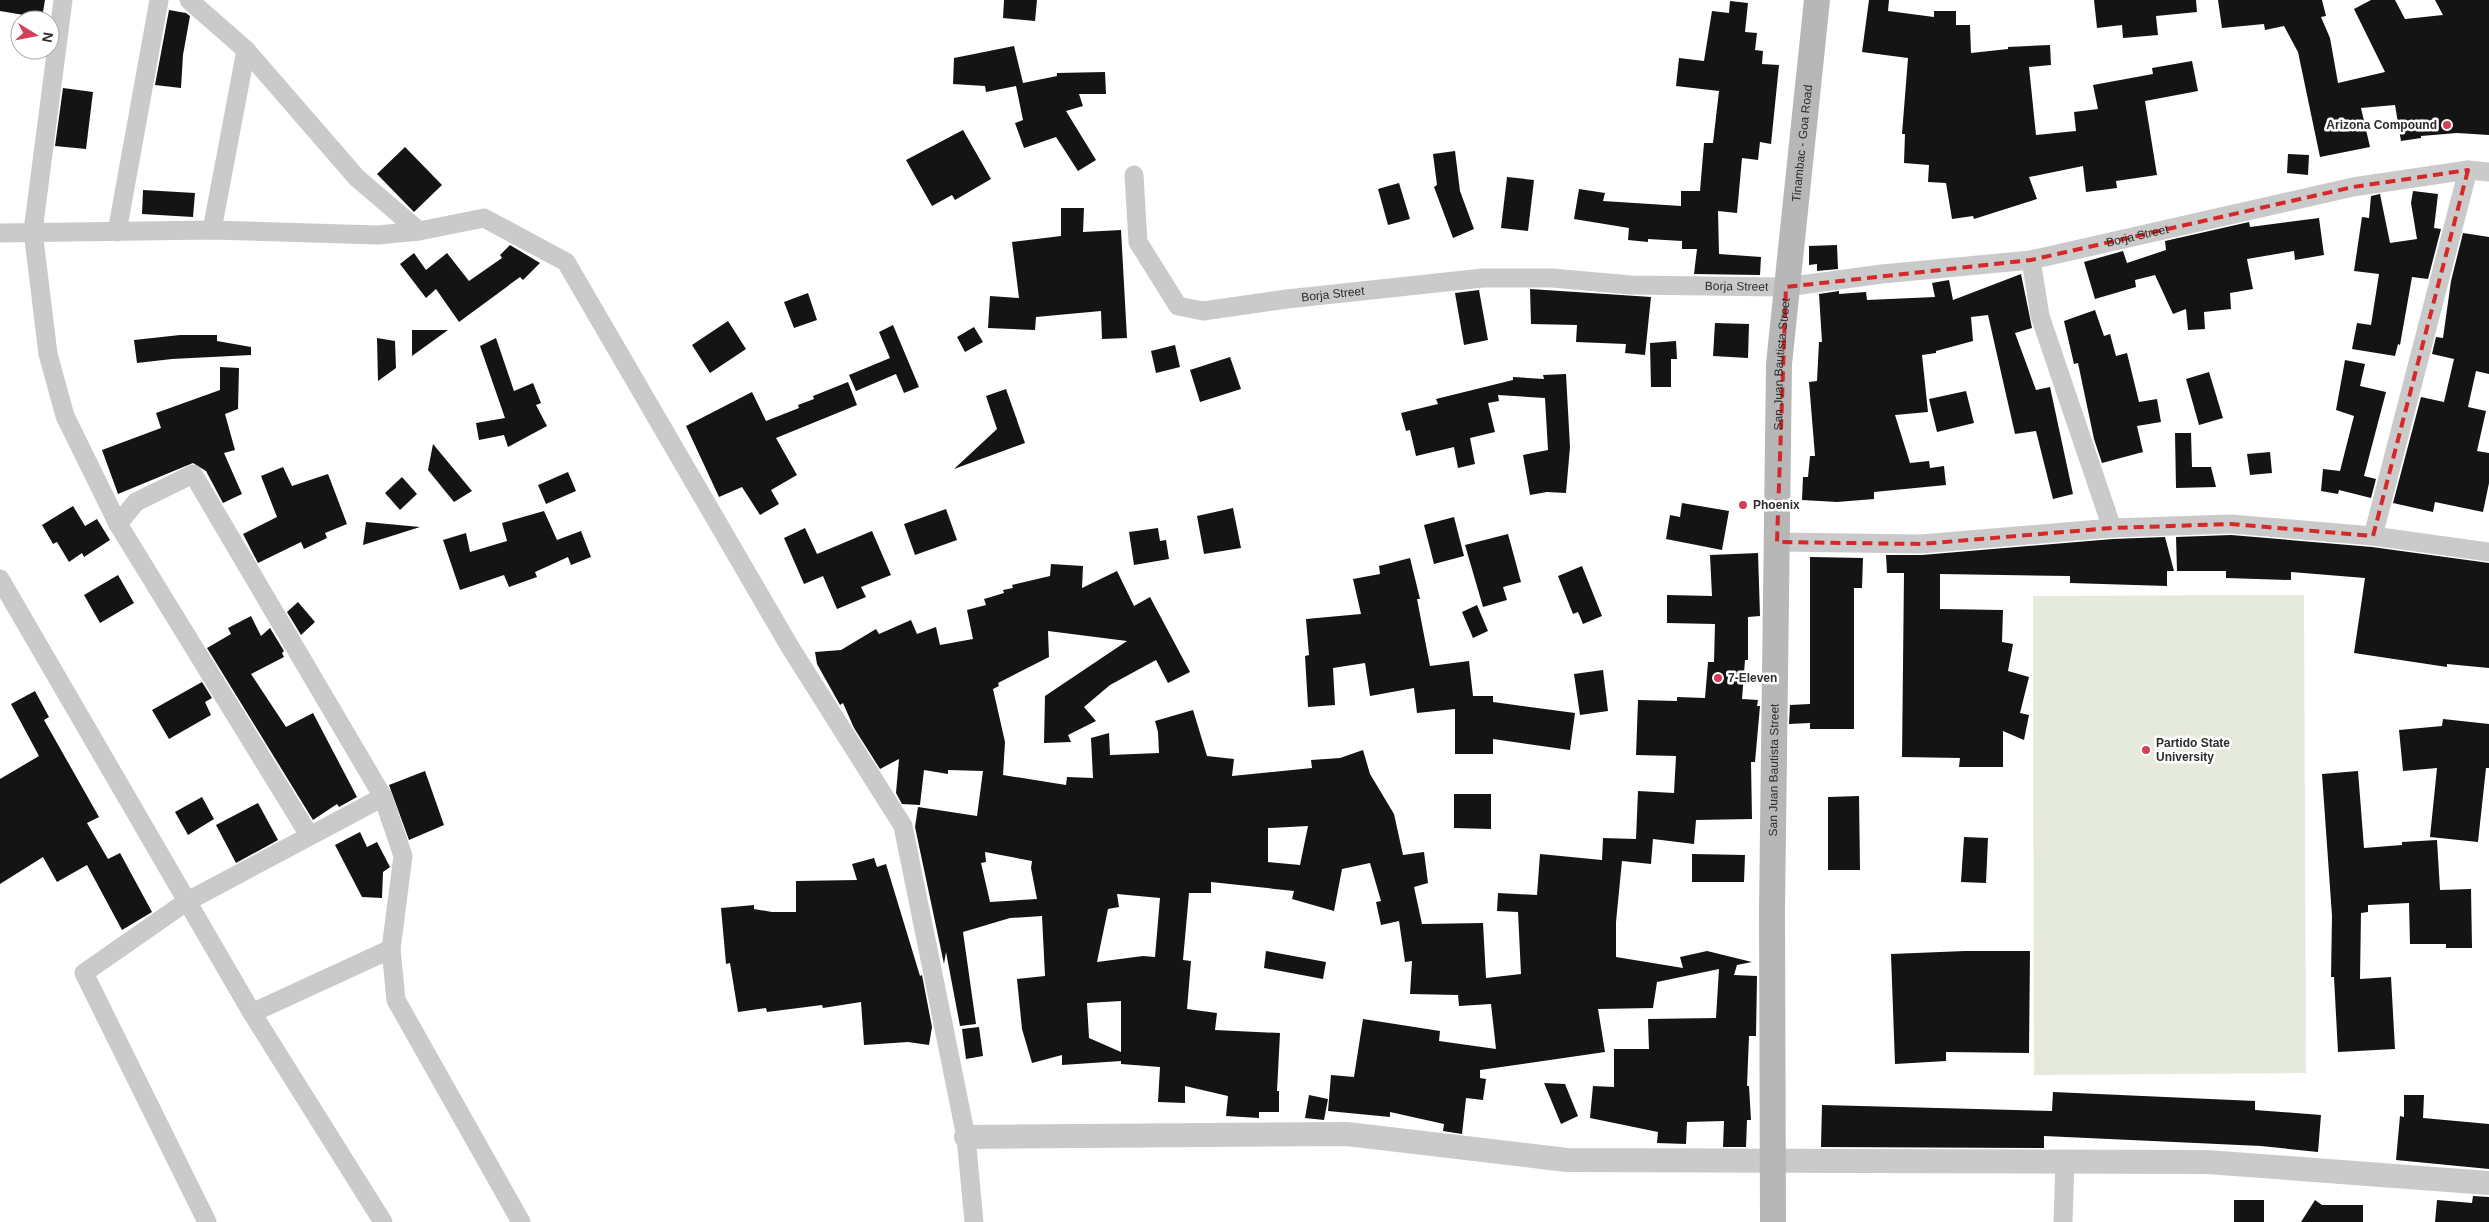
<svg xmlns="http://www.w3.org/2000/svg" width="2489" height="1222" font-family="Helvetica,sans-serif">
	<rect width="100%" height="100%" fill="#fff"/>
	<path fill="#e5eadc" d="M2304,595L2306,1073L2034,1075L2033,596Z"/>
	<g fill="#141414" fill-rule="evenodd">
		<path d="M0,0H45L42,18L0,11Z"/>
		<path d="M1004,0H1037L1035,21L1003,18Z"/>
		<path d="M1869,0H1889L1888,11L1934,17V11H1956V25H1970L1971,53L2008,49V47L2050,45L2051,65L2029,67L2036,135L2076,131L2074,112L2098,109L2093,85L2153,74L2152,68L2192,61L2198,91L2145,101L2157,175L2116,181L2117,188L2086,192L2083,166L2029,177L2037,199L1974,219L1973,216L1952,219L1946,183L1928,182L1929,165L1904,163L1905,134H1902L1908,58L1862,52Z"/>
		<path d="M2094,0H2196L2197,12L2156,16L2158,35L2123,38L2122,25L2097,28Z"/>
		<path d="M2218,0H2322L2326,16L2321,17L2330,38L2338,83L2385,72L2354,9L2371,0H2395L2405,19L2443,15L2435,0H2489V135L2457,133L2421,136V138L2401,141L2395,105L2361,108L2370,147L2320,157L2298,52L2284,26L2265,30L2264,24L2222,28Z"/>
		<path d="M1730,1L1748,3L1745,32L1757,33L1755,50L1763,51L1762,64L1779,65L1771,144L1760,142L1758,160L1742,158L1737,213L1718,211L1719,254L1761,257L1760,275L1694,274L1697,249H1682V241L1648,239V242L1628,240L1629,228L1574,219L1579,189L1605,193L1603,201L1681,206V191H1700L1704,143H1713L1719,91L1676,86L1679,58L1704,61L1712,11L1729,13Z"/>
		<path d="M169,10L186,13L190,16L183,55L181,88L155,85Z"/>
		<path d="M1014,46L1023,83L1057,76V73L1105,72L1106,94H1079L1083,106L1066,111L1096,160L1078,171L1056,137L1024,148L1015,123L1023,120L1016,86L986,92L985,86L953,84L954,58Z"/>
		<path d="M63,88L93,92L86,149L55,146Z"/>
		<path d="M963,130L991,179L955,200L952,195L932,206L906,160Z"/>
		<path d="M405,147L442,185L414,212L377,174Z"/>
		<path d="M1455,151L1460,191L1474,229L1453,238L1434,187L1437,185L1433,154Z"/>
		<path d="M2288,154L2309,155L2308,175L2287,173Z"/>
		<path d="M1507,177L1534,180L1528,231L1501,228Z"/>
		<path d="M1399,183L1410,219L1388,225L1378,189Z"/>
		<path d="M143,190L195,193L193,217L142,214Z"/>
		<path d="M2413,191L2438,194L2434,228L2441,229L2428,279L2412,277L2400,345L2398,344L2395,356L2352,349L2357,323L2371,325L2379,274L2354,271L2362,217L2369,218L2371,196L2380,194L2390,243L2417,239L2411,203Z"/>
		<path d="M1061,208H1084L1083,232L1121,230L1127,338L1102,339L1101,311L1036,317L1035,330L988,328L990,296L1019,298L1012,242L1061,236Z"/>
		<path d="M2319,218L2324,255L2295,260L2294,251L2247,259L2253,289L2230,293L2231,309L2204,312L2205,329L2188,330L2186,309L2173,314L2155,275L2135,280L2136,287L2095,299L2084,262L2123,251L2127,263L2166,250L2165,241L2249,222L2250,227Z"/>
		<path d="M2463,233L2489,237V374L2476,371L2468,407L2486,411L2477,451L2489,453V483L2483,512L2435,502L2433,512L2393,503L2421,397L2444,402L2454,359L2432,354L2436,337L2443,338L2451,281Z"/>
		<path d="M510,245L540,263L523,280L520,277L459,322L436,289L426,298L400,264L414,253L426,270L447,253L469,281L502,258L500,255Z"/>
		<path d="M1837,245L1838,269L1817,271V264L1809,265V246Z"/>
		<path d="M2021,274L2032,328L2015,333L2036,390L2050,387L2073,494L2053,499L2036,431L2015,434L1988,315L1971,317L1973,341L1936,351V353L1922,355L1928,412L1895,415L1910,463L1929,461L1930,468L1944,466L1946,485L1874,492V499L1837,502L1802,500L1803,477H1808L1810,456H1815L1809,382L1817,381L1819,342H1822L1819,294L1839,291V294L1866,292L1867,300L1935,297L1932,283L1949,280L1953,300Z"/>
		<path d="M1530,289L1651,297L1645,355L1625,353L1626,344L1576,342L1577,325L1531,324Z"/>
		<path d="M1479,290L1488,340L1464,345L1455,293Z"/>
		<path d="M808,293L817,320L794,328L784,302Z"/>
		<path d="M2095,310L2104,336L2110,334L2116,356L2127,353L2139,402L2157,399L2161,422L2137,426L2143,452L2102,463L2094,439L2078,363L2074,364L2064,321Z"/>
		<path d="M728,321L746,349L710,373L692,345Z"/>
		<path d="M1715,323L1749,324L1748,358L1713,356Z"/>
		<path d="M893,325L919,387L904,393L896,374L856,391L849,375L890,358L879,332Z"/>
		<path d="M974,327L983,342L965,352L957,337Z"/>
		<path d="M412,330H448L412,356Z"/>
		<path d="M180,335H217V341L251,347V355L172,359L137,363L134,340Z"/>
		<path d="M377,338L395,341L396,368L378,381Z"/>
		<path d="M496,338L514,391L533,383L541,403L536,405L547,426L508,447L504,435L479,440L476,423L505,418L480,346Z"/>
		<path d="M1676,341L1677,359H1671V387H1651L1650,343Z"/>
		<path d="M1175,345L1180,367L1156,373L1151,351Z"/>
		<path d="M1230,357L1241,389L1200,402L1190,370Z"/>
		<path d="M2345,360L2365,364L2360,386L2386,392L2364,476L2376,479L2371,498L2339,490L2338,494L2321,491L2323,469L2340,471L2354,416L2336,410Z"/>
		<path d="M220,367L239,368L238,409L225,414L235,450L224,453L242,494L223,503L206,471L193,463L118,494L102,450L161,428L156,413L220,390Z"/>
		<path d="M2209,372L2223,418L2199,425L2186,379Z"/>
		<path d="M1566,374L1570,447L1566,493L1547,492L1530,495L1523,455L1548,450L1545,398L1498,395L1499,401L1488,403L1495,432L1470,438L1475,464L1458,468L1454,447L1416,456L1410,430L1406,431L1401,413L1438,404L1436,399L1513,380V377L1544,379L1543,375Z"/>
		<path d="M848,382L857,405L776,438L797,475L771,490L779,504L760,515L742,487L719,497L686,426L752,392L766,421L799,408L798,405L814,399L813,396Z"/>
		<path d="M1006,389L1025,443L954,469L997,429L986,396Z"/>
		<path d="M1966,391L1974,423L1937,432L1929,399Z"/>
		<path d="M2175,433H2191L2192,467H2211L2216,487L2176,488Z"/>
		<path d="M433,444L472,491L454,502L428,470Z"/>
		<path d="M2270,452L2272,473L2250,475L2247,454Z"/>
		<path d="M283,467L292,486L328,474L347,524L325,533L327,538L304,549L301,542L258,563L243,534L277,517L261,476Z"/>
		<path d="M568,472L576,491L546,504L538,485Z"/>
		<path d="M402,477L417,494L400,510L385,493Z"/>
		<path d="M1682,503L1729,511L1722,550L1666,539L1670,515L1680,517Z"/>
		<path d="M73,506L85,526L97,519L110,540L84,557L82,553L69,562L57,542L53,544L42,525Z"/>
		<path d="M1233,508L1241,548L1204,554L1197,516Z"/>
		<path d="M946,509L957,540L915,555L904,524Z"/>
		<path d="M544,511L557,540L581,531L591,557L571,565L568,557L535,572L537,577L509,587L504,575L460,590L443,540L466,533L470,552L507,541L502,523Z"/>
		<path d="M1454,517L1464,556L1434,564L1424,525Z"/>
		<path d="M366,522L420,527L363,545Z"/>
		<path d="M805,528L817,554L872,531L891,575L861,587L866,597L837,609L823,576L804,584L784,538Z"/>
		<path d="M1158,528L1160,541L1166,540L1169,559L1134,565L1129,532Z"/>
		<path d="M1508,534L1521,582L1503,587L1507,600L1483,607L1465,545Z"/>
		<path d="M2231,535L2372,547L2489,563V668L2447,664V667L2354,653L2365,578L2291,572V580L2226,578V571H2177L2176,537Z"/>
		<path d="M2165,537L2174,571H2167V586L2070,583V576L1940,574V609L2003,610L2002,642L2013,644L2008,671L2029,677L2020,713L2029,715L2024,740L2003,731V767H1959L1960,758L1902,757L1904,573H1887L1886,555H1922L2113,539Z"/>
		<path d="M1758,553L1760,616L1748,617V660H1745L1742,699L1758,700L1757,706H1760L1755,762H1751L1752,819L1696,820L1694,844L1653,839L1651,864L1622,861L1616,922V957L1683,968L1680,957L1707,951L1752,962L1737,965L1734,975L1757,976L1756,1036H1749L1747,1086H1749L1751,1120H1747L1746,1147H1723L1724,1121L1687,1122L1686,1144L1657,1143L1658,1132L1590,1118L1593,1086L1614,1087V1049H1649L1648,1019L1716,1018L1719,969L1657,982L1653,1008L1598,1009L1605,1052L1480,1070V1078L1486,1079L1483,1100L1466,1098L1462,1134L1443,1131L1444,1124L1390,1112V1117L1328,1111L1331,1075L1354,1077L1363,1019L1440,1031L1439,1041L1496,1049L1491,1004L1459,1006L1458,995L1410,994L1412,961L1405,962L1399,921L1381,925L1376,902L1381,901L1370,863L1342,869L1334,911L1292,899L1294,891L1211,882V893H1189L1183,960L1191,961L1187,1009L1217,1013L1215,1030L1280,1033L1277,1091H1279V1112H1259V1118L1226,1116L1228,1096L1185,1086V1103L1158,1102L1160,1067L1121,1064V1061L1062,1065V1055L1032,1063L1022,1029L1017,979L1045,976L1042,916L1010,918L963,932L976,1024L960,1026L946,952L944,964L915,827L918,807L977,816L983,771L948,770V774L924,770L920,805L902,804L896,793L899,759L880,769L854,728L843,703L840,705L817,664L815,652L841,650L876,629L879,634L911,620L917,634L936,627L940,645L973,639L967,610L986,605L984,599L1004,593L1003,590L1013,588L1012,585L1050,576L1051,564L1083,566L1082,588L1117,571L1134,606L1150,597L1190,672L1168,683L1156,660L1110,685L1084,707L1096,721L1068,735L1071,742L1044,743L1045,696L1127,641L1048,631L1049,657L998,683L999,686L993,689L1005,742L1003,775L1066,785L1067,777L1093,778L1091,738L1109,733L1110,755L1159,753L1158,732L1155,721L1193,710L1207,756L1234,759L1232,776L1312,768L1311,760L1340,758L1363,750L1370,774L1394,814L1403,855L1424,852L1428,883L1414,887L1422,924L1483,923L1486,978L1521,974L1518,912L1497,911L1498,893L1537,895L1540,854L1602,860L1603,838L1636,839L1638,791L1674,793L1676,756L1636,755L1638,700L1677,701V697L1705,698L1708,662H1714L1715,624L1667,623V595L1712,596L1710,555ZM1308,826L1300,865L1268,862V828ZM985,852L1032,861L1031,868L1037,899L990,902L981,863L986,862ZM1117,894L1160,898L1155,957L1143,956L1097,962L1108,909L1119,907ZM1121,1001V1052L1089,1038L1087,1003Z"/>
		<path d="M1810,557L1863,558L1862,588H1854V729H1810V723L1789,724L1790,705L1810,704Z"/>
		<path d="M1410,558L1420,599H1417L1430,666L1469,661L1473,696H1493V702L1575,713L1570,750L1493,739V754H1455V709L1417,713L1414,688L1370,696L1365,663L1333,668L1335,705L1308,707L1305,656L1309,655L1306,619L1361,614L1353,579L1380,574L1379,566Z"/>
		<path d="M1582,566L1602,616L1583,624L1578,612L1573,614L1558,576Z"/>
		<path d="M118,575L134,603L100,623L84,595Z"/>
		<path d="M298,602L315,622L301,635L287,612Z"/>
		<path d="M1477,605L1488,631L1473,638L1462,612Z"/>
		<path d="M251,616L261,636L270,628L284,651L282,653L284,657L251,674L286,727L313,713L357,797L339,807L337,804L313,820L207,648L231,634L228,628Z"/>
		<path d="M1603,670L1608,711L1580,715L1574,674Z"/>
		<path d="M202,682L212,698L205,702L211,715L169,739L152,710Z"/>
		<path d="M35,691L49,717L44,720L99,817L87,823L108,859L120,853L152,912L122,930L87,865L57,882L43,857L0,884V779L39,756L11,704Z"/>
		<path d="M2443,719L2489,724V768H2486L2478,842L2430,837L2437,768L2403,771L2399,730L2442,726Z"/>
		<path d="M425,771L444,825L409,840L389,785Z"/>
		<path d="M2358,771L2364,848L2402,845V842L2437,840L2440,890L2471,889L2472,948H2446V944H2410L2409,903L2368,905V912L2361,913L2360,979L2391,977L2395,1049L2338,1052L2334,977H2331L2332,916L2322,774Z"/>
		<path d="M1454,794H1491V829L1454,828Z"/>
		<path d="M1859,796L1860,870H1828V797Z"/>
		<path d="M202,797L214,819L188,835L175,812Z"/>
		<path d="M258,803L278,840L236,863L216,825Z"/>
		<path d="M360,832L367,847L377,842L390,867L383,872L382,898L362,897L335,845Z"/>
		<path d="M1964,837L1988,838L1986,883L1961,882Z"/>
		<path d="M1692,854L1745,855L1744,882H1692Z"/>
		<path d="M874,858L877,867L886,864L920,976L922,975L932,1027L929,1045L908,1042L864,1045L861,1002L823,1008L822,1005L767,1012L766,1008L738,1012L730,963L726,964L721,908L754,905V909L772,912H796V881L857,880L852,864Z"/>
		<path d="M1266,951L1326,962L1323,979L1264,968Z"/>
		<path d="M1965,951H2030L2029,1053L1946,1052V1061L1895,1064L1891,954Z"/>
		<path d="M979,1027L983,1056L966,1059L962,1029Z"/>
		<path d="M1544,1083L1565,1084L1578,1116L1561,1124Z"/>
		<path d="M2053,1092L2255,1101V1110L2321,1115L2318,1152L2261,1146L2044,1136V1148L1821,1147L1822,1105L2052,1111Z"/>
		<path d="M1309,1095L1328,1099L1324,1120L1305,1118Z"/>
		<path d="M2404,1095H2424L2423,1118L2489,1124V1169L2396,1160L2400,1116L2404,1117Z"/>
		<path d="M2473,1196L2489,1197V1222H2435L2437,1200L2472,1203Z"/>
		<rect x="2234" y="1200" width="30" height="22"/>
		<path d="M2315,1200L2322,1205H2363V1222H2301Z"/>
	</g>
	<g fill="none" stroke-linecap="round" stroke-linejoin="round">
		<g stroke="#cacaca" stroke-width="19">
			<path d="M63,0L33,231L48,354L65,416L118,524L309,835"/>
			<path id="s1" d="M1134,175L1138,242L1178,306L1203,311L1287,299L1483,278H1552L1631,285L1786,287L1882,274L2031,260L2353,187L2468,170L2489,172"/>
			<path d="M212,230L246,50"/>
			<path d="M419,231L484,218L566,262L790,647L903,826L966,1137L974,1222"/>
			<path d="M117,232L159,0"/>
			<path d="M0,233L212,230L378,235L419,231L357,178L246,50L189,0"/>
			<path d="M2031,260L2040,316L2112,528"/>
			<path d="M118,524L136,502L193,474L383,797L403,856L391,949L396,1000L521,1222"/>
			<path d="M2373,536L2468,170"/>
			<path d="M1777,542L1921,544L2112,528L2231,524L2373,536L2489,552"/>
			<path d="M0,579L252,1013L383,1222"/>
			<path d="M252,1013L391,949"/>
			<path d="M207,1222L84,973L186,902L383,797"/>
			<path d="M2063,1222L2065,1160"/>
		</g>
		<path stroke="#cacaca" stroke-width="24" d="M966,1137L1347,1134L1567,1160L2207,1162L2489,1183"/>
		<path stroke="#b7b7b7" stroke-width="26" id="s2" d="M1773,1222L1772,909L1779,364L1817,0"/>
	</g>
	<path fill="none" stroke="#d62828" stroke-width="4" stroke-dasharray="10 6" stroke-linejoin="round" d="M2468,170L2373,536L2231,524L2112,528L1921,544L1777,542L1786,287L2031,260L2353,187Z"/>
	<g fill="#d63e57" stroke="#fff" stroke-width="2">
		<circle cx="2447" cy="125" r="5"/>
		<circle cx="1743" cy="505" r="5"/>
		<circle cx="1718" cy="678" r="5"/>
		<circle cx="2146" cy="750" r="5"/>
	</g>
	<g text-anchor="middle" stroke-width="5" stroke-linejoin="round" paint-order="stroke">
		<g font-size="12" font-weight="bold" fill="#2d2d2d" stroke="#fff" text-anchor="start">
			<text x="2437" y="129" text-anchor="end">Arizona Compound</text>
			<text x="1753" y="509">Phoenix</text>
			<text x="1728" y="682">7-Eleven</text>
			<text x="2156" y="747">Partido State<tspan x="2156" dy="14">University</tspan></text>
		</g>
		<g font-size="12" fill="#2d2d2d" stroke="#fff">
			<text dy="4" stroke="none"><textPath href="#s2" startOffset="1080">Tinambac - Goa Road</textPath></text>
			<text dy="4" stroke="none"><textPath href="#s1" startOffset="1109">Borja Street</textPath></text>
			<text dy="4" stroke="none"><textPath href="#s1" startOffset="704">Borja Street</textPath></text>
			<text dy="4" stroke="none"><textPath href="#s1" startOffset="299">Borja Street</textPath></text>
			<text dy="4" stroke="none"><textPath href="#s2" startOffset="858">San Juan Bautista Street</textPath></text>
			<text dy="4" stroke="none"><textPath href="#s2" startOffset="452">San Juan Bautista Street</textPath></text>
		</g>
	</g>
	<g transform="translate(35 35) rotate(100)"><circle r="24" fill="#ffffff" stroke="#ababab"/>
	<path d="M0-4L9 19L0 12L-9 19Z" fill="#d63e57"/>
	<text y="-8" font-size="14" font-weight="bold" text-anchor="middle" fill="#2d2d2d">N</text>
	</g>
</svg>
